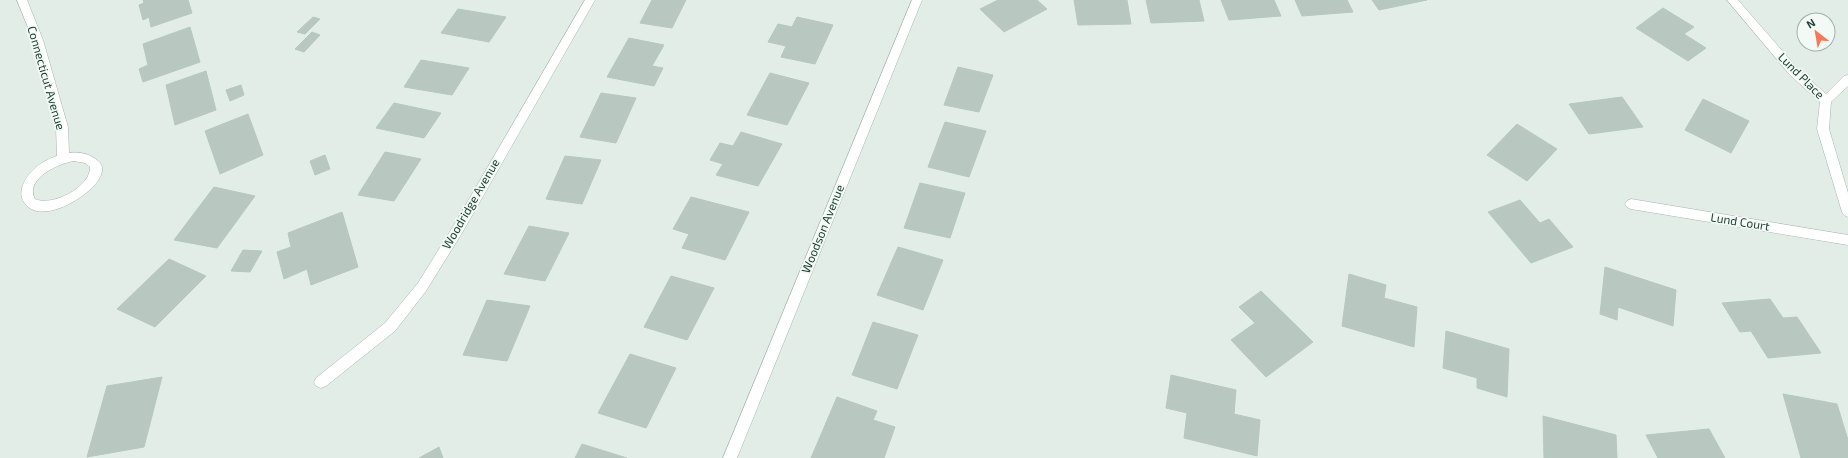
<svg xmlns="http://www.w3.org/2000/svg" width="1848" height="458" font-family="'Exo 2',sans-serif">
	<rect width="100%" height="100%" fill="#e3ede8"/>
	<g fill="#b8c8c1" stroke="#b5c8bf">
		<path d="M143,0H188L192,13L151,27L149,17L143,20L139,5L144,3Z"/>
		<path d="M652,0H686L672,28L640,23Z"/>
		<path d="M998,0H1037L1047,9L1004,32L980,9Z"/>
		<path d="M1074,0H1127L1131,24L1078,25Z"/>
		<path d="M1146,0H1199L1204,21L1151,23Z"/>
		<path d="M1221,0H1274L1281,16L1229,20Z"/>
		<path d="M1295,0H1347L1353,12L1302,16Z"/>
		<path d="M1372,0H1427L1379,10Z"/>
		<path d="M1663,8L1694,27L1684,34L1706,48L1688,61L1636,28Z"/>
		<path d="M458,9L506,17L489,42L441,33Z"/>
		<path d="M313,17L320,19L305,34L297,32Z"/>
		<path d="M797,17L833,25L815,64L781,57L786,46L768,42L778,24L792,27Z"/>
		<path d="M190,27L200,62L143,82L139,69L148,65L143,44Z"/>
		<path d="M312,32L320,35L304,52L295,49Z"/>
		<path d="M629,38L664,45L652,66L663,68L654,86L607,77Z"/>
		<path d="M421,60L469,68L452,95L404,87Z"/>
		<path d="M958,67L993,75L979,112L944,105Z"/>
		<path d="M206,71L216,110L175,125L166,85Z"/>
		<path d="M770,73L809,83L787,125L747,115Z"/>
		<path d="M241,85L244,95L230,101L226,90Z"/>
		<path d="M601,93L636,98L616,143L580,137Z"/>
		<path d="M1622,97L1643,127L1589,134L1569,104Z"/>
		<path d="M1703,99L1749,121L1731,153L1685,130Z"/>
		<path d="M394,103L441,113L424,138L376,128Z"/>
		<path d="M248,114L263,155L220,174L205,131Z"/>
		<path d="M945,122L986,131L969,177L928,167Z"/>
		<path d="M1517,124L1557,149L1527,181L1487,155Z"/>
		<path d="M741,132L782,144L758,186L716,175L723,164L710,160L720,143L733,146Z"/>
		<path d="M385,152L421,159L394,201L358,195Z"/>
		<path d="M325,155L330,169L315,175L310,161Z"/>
		<path d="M565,156L601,160L582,204L546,199Z"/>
		<path d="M920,183L965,193L950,238L904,228Z"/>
		<path d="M214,187L255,196L217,248L174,240Z"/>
		<path d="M691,197L749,212L725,260L682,248L689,234L673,229Z"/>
		<path d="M1520,200L1540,223L1549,219L1573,247L1531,263L1488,212Z"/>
		<path d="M342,212L358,267L311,285L307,269L284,279L277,252L291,247L288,233Z"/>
		<path d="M529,226L569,233L545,281L504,274Z"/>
		<path d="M898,247L943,260L923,310L877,295Z"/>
		<path d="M243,250L262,251L250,272L231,271Z"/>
		<path d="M169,259L206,276L155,327L117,309Z"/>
		<path d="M1605,267L1676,290L1673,326L1618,307L1617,320L1600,314Z"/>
		<path d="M1349,274L1386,285L1384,298L1417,307L1414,347L1342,326Z"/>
		<path d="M671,276L714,288L687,340L644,327Z"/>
		<path d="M1261,291L1313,342L1266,377L1231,340L1255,323L1239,307Z"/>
		<path d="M1770,299L1783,318L1797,317L1821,353L1768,358L1751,331L1740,332L1722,303Z"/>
		<path d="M487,300L530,306L507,361L463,355Z"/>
		<path d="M873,322L918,335L897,389L852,375Z"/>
		<path d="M1446,331L1509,349L1507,397L1477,388V378L1443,368Z"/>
		<path d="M630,354L676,368L646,428L598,413Z"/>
		<path d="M1171,375L1236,390L1234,414L1260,420L1257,456L1184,438L1187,413L1166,408Z"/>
		<path d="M162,377L144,447L87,457L107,386Z"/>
		<path d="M1783,394L1837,404L1848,440V458H1801Z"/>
		<path d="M837,397L877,411L873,420L895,427L884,458H811Z"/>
		<path d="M1543,416L1616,435L1617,458H1544Z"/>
		<path d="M1709,429L1725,458H1658L1646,435Z"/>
		<path d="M582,444L627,458H575Z"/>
		<path d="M439,447L443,458H419Z"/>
	</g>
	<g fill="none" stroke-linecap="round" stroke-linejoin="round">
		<defs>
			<g id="street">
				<path d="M17,0H27L43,40L68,127L69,153C78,151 90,154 97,160C104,165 103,172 99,179C89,197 39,227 24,202C21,198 21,193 22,188C27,171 42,161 57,156L56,127L33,40ZM74,161L85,163L90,167C91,187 52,207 35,199C24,179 59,163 74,161Z"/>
				<path d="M585,0H595L462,233L426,291L395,331L326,386L321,388L316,386L314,382L316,378L385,323L418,283L454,225Z"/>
				<path d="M912,0H922L737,458H723Z"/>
				<path d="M1727,0H1738L1798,69L1826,94L1844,76L1848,75V86L1831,102L1829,129L1848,193V217L1844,215L1842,212L1817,129L1820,102L1790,75Z"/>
				<path d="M1631,199L1848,235V245L1631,209L1627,207L1625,204L1627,201Z"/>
			</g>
		</defs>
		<use href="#street" stroke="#a5b6af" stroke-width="1"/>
		<use href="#street" fill="#fff" fill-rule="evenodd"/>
	</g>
	<g text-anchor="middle" stroke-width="3.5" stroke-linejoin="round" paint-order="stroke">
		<g font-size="12" fill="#214037" stroke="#f3faf6">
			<text transform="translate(1801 76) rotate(45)" y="4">Lund Place</text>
			<text transform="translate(46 78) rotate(74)" y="4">Connecticut Avenue</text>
			<text transform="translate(471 204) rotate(-60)" y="4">Woodridge Avenue</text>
			<text transform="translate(1740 222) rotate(9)" y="4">Lund Court</text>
			<text transform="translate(823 229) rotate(-68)" y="4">Woodson Avenue</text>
		</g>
	</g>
	<g transform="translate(1816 32) rotate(329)"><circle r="19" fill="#f3faf6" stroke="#9fb0aa"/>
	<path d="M0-3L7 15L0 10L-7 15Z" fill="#fa7854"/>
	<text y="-6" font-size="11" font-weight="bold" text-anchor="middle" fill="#214037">N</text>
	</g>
</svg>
